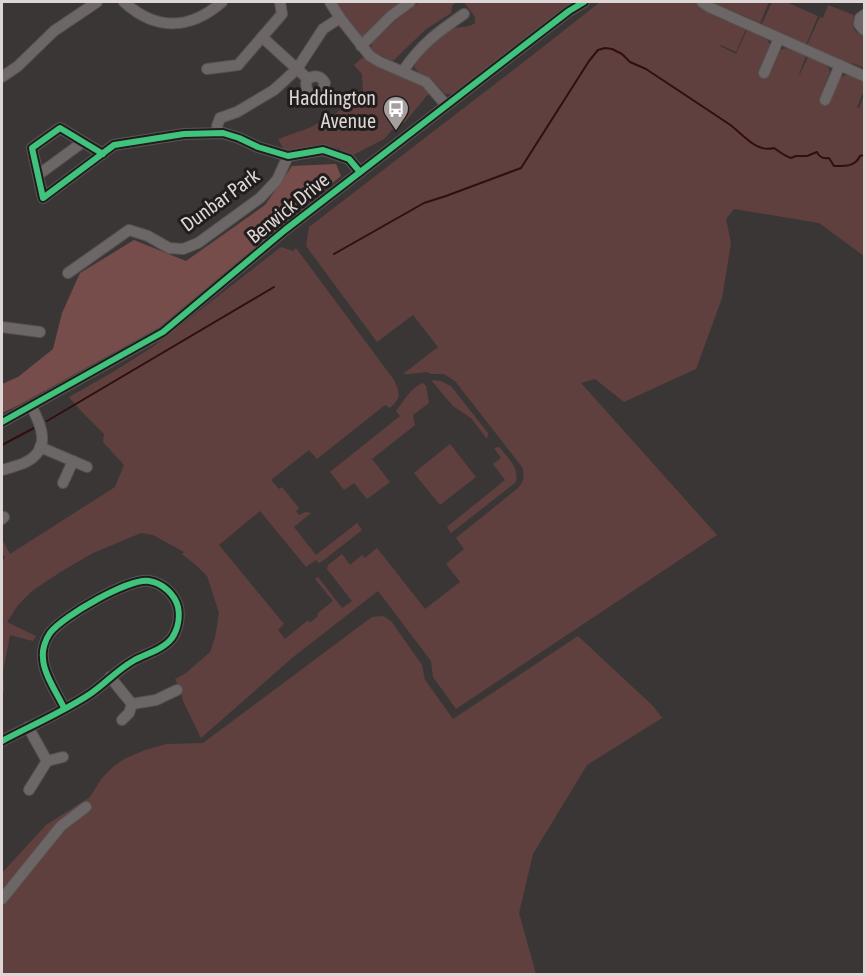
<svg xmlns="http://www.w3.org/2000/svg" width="866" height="976" font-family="'Asap Condensed',sans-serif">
	<rect width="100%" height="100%" fill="#3b3636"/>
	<g fill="#5f403e">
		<path d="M337,2H402L384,15L362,37L339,8Z"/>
		<path d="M419,2H456L452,6L451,13L425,30L393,61L374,52L371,48L372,43L397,19Z"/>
		<path d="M464,2H575L453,94H445L431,78L422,76L414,67C419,55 440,35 452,29C460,26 469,28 475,23V17Z"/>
		<path d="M600,2H696C708,16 729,22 746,29L736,52L721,45L720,46L736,54L747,30C755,34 768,36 770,45L758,73L768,77L780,50L786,48L806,56L799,74H800L808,57C816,61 829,63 830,72L819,100L828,104L840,78L847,74L864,82V90L857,107L859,108L864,95V256L819,223L734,209L726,219L731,243L722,298L696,369L624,402L595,379L581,383L717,535L456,709L433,677L431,661L378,591L292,658L201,738L183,701L181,692L175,679L186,673L210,652L215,638L219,613L207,576L198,567L182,554L184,552L153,535L141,533L93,553L62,571L32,591L18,605L7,622L36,636L33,641L10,635L3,672L4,691L2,692V561L5,558L2,551V539L10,554L115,487L124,465L103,442L104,434L81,411L69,397L113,372L154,346L281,247L293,251L296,248L394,380C400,394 402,397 390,408L385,405L317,459L309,450L271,480L279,489L282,487L299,508L296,511L299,515L305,512L311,513L294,527L316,555L357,523L362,530L324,560L319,563L316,560L306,567L260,511L219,545L284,624L278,630L285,639L307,621L311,622L317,617L318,613L333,601L315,579L318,577L342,608L352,601L327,569L328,565L342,554L350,565L362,555L365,558L377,548L425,609L460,582L446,564L464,549L456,538L518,488C524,481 525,476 522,467L455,381L444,374H431L427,372L409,374H403L438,347L413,315L377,342L306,246L309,227L543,47Z"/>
		<path d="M712,2H769L760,23Z"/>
		<path d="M772,2H786L818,16L806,45L762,24Z"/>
		<path d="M828,5L854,15C851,26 854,33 864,36V68L852,63L851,65L807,45L820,17L823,18Z"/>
		<path d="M363,57L380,68L424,85L430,92L405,122L392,130L384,139L351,156L339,148L322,145L286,154L278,139L309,128L334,115L363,92L362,74L354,65Z"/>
		<path d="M431,380L441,381L451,386L488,433L487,439L471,418L453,406Z"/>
		<path d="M423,383L426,386L429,403L413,415L415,425L372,459L390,482L367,499L354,483L344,490L330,472L400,416L396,411C404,401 410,388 423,383Z"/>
		<path d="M450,444L476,477L440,505L414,473Z"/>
		<path d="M499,447C508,458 519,467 516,482L451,533L447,527L505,480L493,464L501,458L494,448Z"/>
		<path d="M383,616L391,621L422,665L425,680L453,719L578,636L653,706L662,718L587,765L533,854L519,913L536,974H2V873L46,825L90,797L102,778L114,766L124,759L145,750L166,744L203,743L372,617Z"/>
	</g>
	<path fill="#764d4b" d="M336,164L341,176L160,327L17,406L2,413V384L18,377L53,349L62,313L80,273L134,240L186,261L265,205L292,166Z"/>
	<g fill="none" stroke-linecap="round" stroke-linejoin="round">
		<g stroke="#320e0e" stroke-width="2">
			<path d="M334,254L424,203L446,196L521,168L589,61L598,50L605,48L612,49L622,54L630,62L646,69L729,124C743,134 756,153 774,148C780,152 784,156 791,158L796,156H807L817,152C819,157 823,159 829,158L834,166C845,166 855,167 860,156L864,155"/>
			<path d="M47,421L274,287"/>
			<path d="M2,445L34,428"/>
		</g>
		<defs>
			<g id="minor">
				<path d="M124,2C156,31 190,30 222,2"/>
				<path d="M330,2L340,18L370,56L380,62L426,82L446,105"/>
				<path d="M702,2L709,7L864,76"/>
				<path d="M864,15L860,18L859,24L862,28L864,30"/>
				<path d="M262,37L308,79L306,83L307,91L315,95L322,91L325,83C321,76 315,74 308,79"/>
				<path d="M361,46L391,16L410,2"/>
				<path d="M207,69L238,65L282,14L280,2"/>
				<path d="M403,71C421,44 438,32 464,14"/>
				<path d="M764,73L779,38"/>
				<path d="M2,77L18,66L54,31L97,2"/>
				<path d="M825,100L840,65"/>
				<path d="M218,133L217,126L220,118L237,112L274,90L297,69L323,29L340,18"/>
				<path d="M103,154L60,128L32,148L43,198L114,145L184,134L223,133L239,138L258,147L288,156L323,150L349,159L360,172"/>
				<path d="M38,175L83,142"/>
				<path d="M68,273L129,230L148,236L169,248L183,249L198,243L260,198L277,180L288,156"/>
				<path d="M2,327L40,332"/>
				<path d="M2,422L163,332L285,230L569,11L584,2"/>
				<path d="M40,447L87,467"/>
				<path d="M2,470C9,468 17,466 24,463C52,450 42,426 31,406"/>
				<path d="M63,483L73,461"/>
				<path d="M2,519L4,517"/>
				<path d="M110,677L132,704L156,700L177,690"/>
				<path d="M122,720L129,713L132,704"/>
				<path d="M28,727L47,761"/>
				<path d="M2,741C30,726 63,712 90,694C105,684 117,670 133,661C145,654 163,650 172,638C178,629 180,617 178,607C175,595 163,583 149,581C129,578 63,616 50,633C45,640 42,650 43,658C43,673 58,695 64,708"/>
				<path d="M29,790L47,761L63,757"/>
				<path d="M2,899L61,826L86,807"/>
			</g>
		</defs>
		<use href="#minor" stroke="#575352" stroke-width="12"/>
		<use href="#minor" stroke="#6c6766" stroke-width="10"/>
		<defs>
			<g id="cycleway">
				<path d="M103,154L60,128L32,148L43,198L114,145L184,134L223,133L239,138L258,147L288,156L323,150L349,159L360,172"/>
				<path d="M2,422L163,332L285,230L569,11L584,2"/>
				<path d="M2,741C30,726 63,712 90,694C105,684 117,670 133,661C145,654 163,650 172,638C178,629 180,617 178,607C175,595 163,583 149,581C129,578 63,616 50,633C45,640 42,650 43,658C43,673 58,695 64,708"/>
			</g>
		</defs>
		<use href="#cycleway" stroke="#211d1c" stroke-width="10"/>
		<use href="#cycleway" stroke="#40c37c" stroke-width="6"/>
	</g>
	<defs>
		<symbol id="bus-pin" viewBox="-11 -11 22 30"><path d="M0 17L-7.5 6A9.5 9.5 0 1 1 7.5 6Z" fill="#a49e9d" stroke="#211d1c"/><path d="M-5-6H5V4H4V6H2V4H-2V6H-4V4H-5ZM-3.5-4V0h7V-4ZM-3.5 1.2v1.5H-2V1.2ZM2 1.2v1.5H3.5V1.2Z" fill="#fff"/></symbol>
	</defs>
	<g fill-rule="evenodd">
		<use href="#bus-pin" x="381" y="94" width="30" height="40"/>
	</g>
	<g text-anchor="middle" stroke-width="6" stroke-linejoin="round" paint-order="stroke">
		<g font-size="20" fill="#ddd6d5" stroke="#211d1c" text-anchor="end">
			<text x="376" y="105">Haddington<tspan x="376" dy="23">Avenue</tspan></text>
		</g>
		<g font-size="20" fill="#ddd6d5" stroke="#211d1c">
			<text transform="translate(220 200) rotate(-36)" y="7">Dunbar Park</text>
			<text transform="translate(288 208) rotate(-39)" y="7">Berwick Drive</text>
		</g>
	</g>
	<rect width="866" height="976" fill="none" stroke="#ddd6d5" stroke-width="6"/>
</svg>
